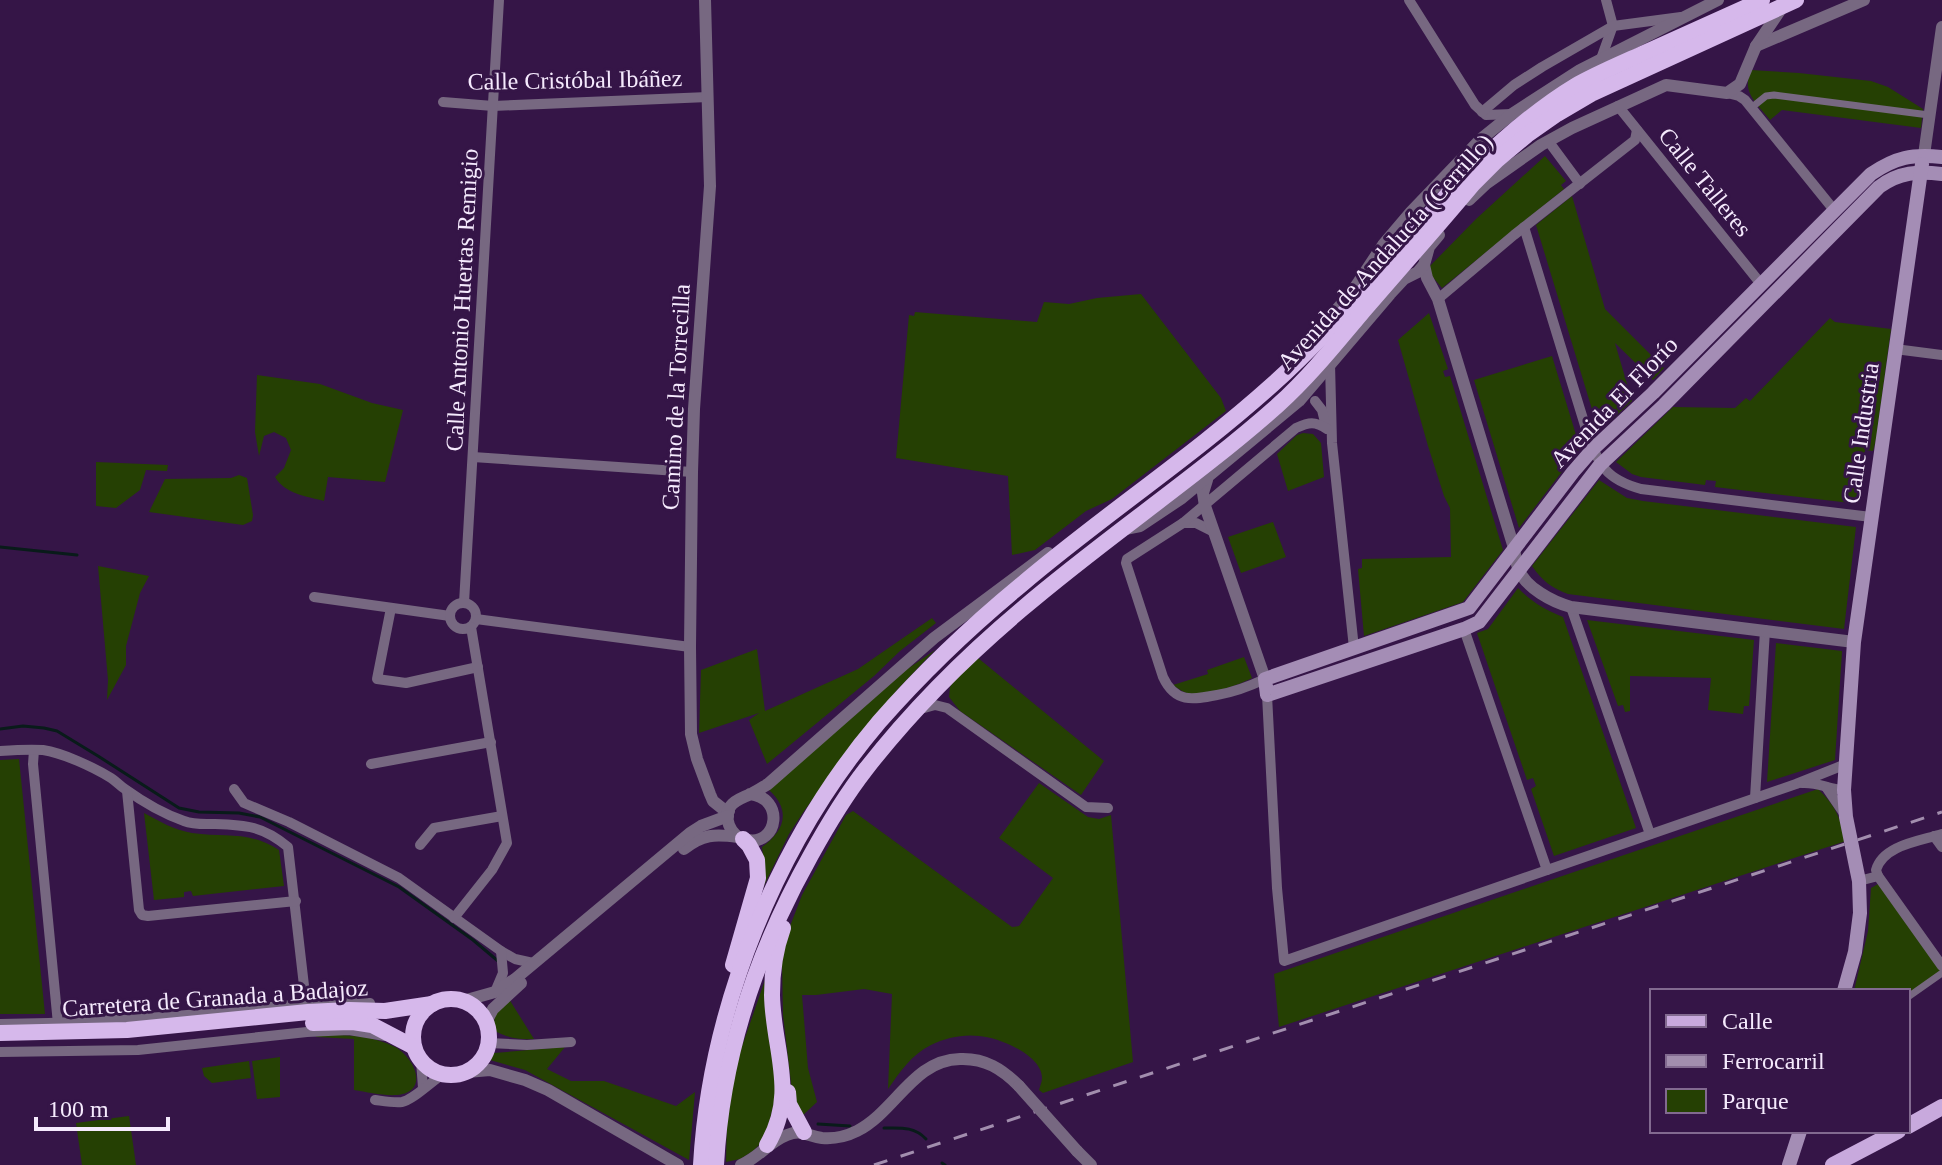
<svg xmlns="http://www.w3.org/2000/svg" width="1942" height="1165" font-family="'Times New Roman',serif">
	<rect width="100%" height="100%" fill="#351547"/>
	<g fill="#254003">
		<path d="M1751,70L1799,73L1871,81L1888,87L1923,109L1921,128L1782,110L1770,120C1757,103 1741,93 1751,70Z"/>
		<path d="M1545,156L1566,181L1561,185L1564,189L1442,288L1431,275L1429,267L1476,219Z"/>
		<path d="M1572,196L1605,309L1664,368L1653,380L1615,343L1632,401L1601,430L1598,429L1536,225Z"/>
		<path d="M1141,294L1221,398L1226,411L1112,499L1086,511L1035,550L1012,555L1008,476L896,458L909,315L914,316L915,312L1037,322L1044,302L1069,304L1097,298Z"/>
		<path d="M1429,313L1448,369L1443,371L1445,377L1450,376L1503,550L1463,602L1364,636L1358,569L1362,568V559L1451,557L1450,508L1444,496L1428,446L1398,340Z"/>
		<path d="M1830,318L1835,322L1891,329L1876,439L1873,451L1865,450L1859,504L1715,487L1716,481L1706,480L1705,485L1641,477L1632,474L1616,462L1673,407L1735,408L1746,398L1750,401Z"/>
		<path d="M1552,356L1580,448L1519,528L1474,380Z"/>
		<path d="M257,375L320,384L372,403L403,410L385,482L328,477L324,501C306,496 285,494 275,477L284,468L291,450L286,438L274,432L264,436L259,456L255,432Z"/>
		<path d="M1303,433L1313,434L1321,443L1324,477L1288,491L1277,454L1297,435Z"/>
		<path d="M96,462L168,465L167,471L146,470L140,490L116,508L96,506Z"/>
		<path d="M239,475L247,478L253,515L252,521L243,525L149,512L165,479L231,478Z"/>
		<path d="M1599,480L1627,498L1643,501L1856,527L1844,629L1568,594C1552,588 1542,581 1532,566Z"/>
		<path d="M1273,522L1286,557L1241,573L1228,537Z"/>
		<path d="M98,566L149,576L140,593L126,646V665L107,700L108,680Z"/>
		<path d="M1518,588C1532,602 1544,609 1563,617L1636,828L1554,856L1531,789L1536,786L1533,778L1527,780L1477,633L1488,629Z"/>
		<path d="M932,618L936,623L900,651L874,676L767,764L749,720L759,713L699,733L701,670L757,649L765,711L858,669Z"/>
		<path d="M1587,620L1754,640L1749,706H1744L1743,714L1708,710L1711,678L1630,676V711L1625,712L1623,705L1618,706Z"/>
		<path d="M1776,643L1842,651L1835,760L1767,782Z"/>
		<path d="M935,650L897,690L859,736L804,811L789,834L756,902L764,865L762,847C784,831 792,811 769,790L906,670Z"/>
		<path d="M1244,657L1252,678C1237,686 1208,695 1191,694C1184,693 1179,689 1173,685L1208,674L1207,670Z"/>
		<path d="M978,658L1104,761L1081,795L960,711L949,697L950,687L953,682Z"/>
		<path d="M19,759L45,1014H0V760Z"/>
		<path d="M1039,783L1088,817L1099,819L1111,815L1133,1062L1043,1093L1039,1090C1040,1086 1042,1082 1042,1078C1042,1055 998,1037 979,1036C963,1034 945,1038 931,1045C911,1055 900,1072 888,1089L892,994L864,989L816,995H802L808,1068L817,1102L801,1117L792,1091L783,1015L782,963L787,934L802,895L846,815L853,811L1012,927L1019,926L1053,878L999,838Z"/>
		<path d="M1818,789C1836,806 1840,818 1846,841L1279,1027L1274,974Z"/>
		<path d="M144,813C159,821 174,830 192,833C226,838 247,830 279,850L284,886L193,896L191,891L184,892V897L154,900Z"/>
		<path d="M1878,884L1941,970L1908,994V991H1854L1868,931L1871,888Z"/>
		<path d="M766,977L776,1095L765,1139L753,1151L740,1159L726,1162L727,1118L737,1061Z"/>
		<path d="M509,999L534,1039C519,1040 508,1038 495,1031C492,1015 497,1009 509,999Z"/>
		<path d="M316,1035C343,1035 370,1034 395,1047C415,1058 430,1092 397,1095C383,1096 367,1092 354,1090V1039L316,1037Z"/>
		<path d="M565,1047L547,1069L571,1081H604L676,1106L695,1092L689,1160L525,1070L490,1060L494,1053Z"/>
		<path d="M280,1057V1097L257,1099L252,1061Z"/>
		<path d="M249,1061L251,1078L212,1083L204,1076L202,1068Z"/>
		<path d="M129,1116L136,1165H82L76,1123Z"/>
	</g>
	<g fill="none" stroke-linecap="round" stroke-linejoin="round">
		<g stroke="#091b1a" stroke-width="3">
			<path d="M0,547L77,555"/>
			<path d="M0,729L23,726L44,728L57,731L98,756L179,808L199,812L239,813L260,817L399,887L473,940L498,961"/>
			<path d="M818,1124L850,1126"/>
			<path d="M884,1128C900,1128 914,1126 926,1139"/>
			<path d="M942,1163L945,1165"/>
		</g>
		<g stroke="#776881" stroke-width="7">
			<path d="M1756,104L1766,96L1774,95L1929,115"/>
			<path d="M1908,997L1942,973"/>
		</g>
		<g stroke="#776881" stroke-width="10">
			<path d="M1409,0L1475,105L1486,115L1512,114"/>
			<path d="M1606,0L1613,26"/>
			<path d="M1601,59L1612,28"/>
			<path d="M1727,93L1739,96L1745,100L1834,210"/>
			<path d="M443,102L493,106L708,97"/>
			<path d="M1618,106L1761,284"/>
			<path d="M1482,112L1514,85L1542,67L1613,26L1681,17"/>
			<path d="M1549,142L1580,184"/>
			<path d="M1524,227L1587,432C1599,465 1605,479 1641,489L1871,517"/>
			<path d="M1438,299L1514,235L1635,140L1637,130"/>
			<path d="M1895,349L1942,355"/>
			<path d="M1330,364L1332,443L1354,648"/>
			<path d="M1315,401L1322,410L1326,426"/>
			<path d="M473,457L692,472"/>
			<path d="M1183,523H1196L1214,532"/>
			<path d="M314,597L450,616"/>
			<path d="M464,603L499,0"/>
			<circle cx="463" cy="616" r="13"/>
			<path d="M1571,607L1650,834"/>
			<path d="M391,608L377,679L406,683L478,667"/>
			<path d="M476,619L690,647"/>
			<path d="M1464,629L1547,870"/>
			<path d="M1265,679C1248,687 1235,692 1217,695C1192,700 1175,703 1163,677L1126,563L1127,559L1183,523L1296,428C1309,422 1315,421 1327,429"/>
			<path d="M1267,695L1277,888L1284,961L1796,784L1846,764"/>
			<path d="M917,710L935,705L947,708L1086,807L1108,808"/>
			<path d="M34,750L33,764L58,1024"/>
			<path d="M0,751C14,750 29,749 43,750C63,753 93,767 111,778C116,781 120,786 125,789C143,802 164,814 184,821C194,825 204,824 215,824C246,825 263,826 288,847L306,1003"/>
			<path d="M371,764L491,742"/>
			<path d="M1802,783C1819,782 1827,789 1844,790"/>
			<path d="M1826,787L1845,815"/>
			<path d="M234,789L244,803L289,822L399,878L501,951L515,959L533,963"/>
			<path d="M127,791L139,910L142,915L148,916L296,901"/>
			<path d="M1755,798L1765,630"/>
			<path d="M1934,836L1942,847"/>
			<path d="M420,845L434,828L502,816"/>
			<path d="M1878,876L1942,966"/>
			<path d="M1859,881L1878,876L1876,870C1883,845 1920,841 1942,834"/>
			<path d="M454,918L492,870L507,843L471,627"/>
			<path d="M495,992L503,973L501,951"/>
			<path d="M0,1024C74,1023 148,1019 222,1012C271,1008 320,999 370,1003"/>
			<path d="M489,1043L527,1045L571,1042"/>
			<path d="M0,1052L138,1050L307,1032L349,1030L385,1036"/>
			<path d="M421,1061L423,1088"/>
			<path d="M375,1100C383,1101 394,1103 402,1102C413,1100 432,1081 442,1075"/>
		</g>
		<g stroke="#776881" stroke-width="12">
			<path d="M705,0L710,186L694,409L692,472L690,647L691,734L697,759L710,794L713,801L723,809L729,811"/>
			<path d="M1756,46L1864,0"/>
			<path d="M1924,155L1942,27"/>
			<path d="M1469,200L1487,183L1541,145L1572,128L1666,85L1727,93L1740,84L1756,46L1783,6"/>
			<path d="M1424,265L1427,278L1438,299L1514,548C1515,555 1516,562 1518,568C1525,588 1553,602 1571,607L1854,642"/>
			<path d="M1333,314L1352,292L1383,245L1411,212L1481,139L1512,114L1580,70L1718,0"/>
			<path d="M1207,480L1203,493L1205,506L1265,679"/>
			<path d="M1125,529L1140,526L1182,498L1299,401L1390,294L1404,279L1418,272L1424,265L1429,247L1439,235"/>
			<path d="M750,794C785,798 778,845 748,840C739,839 732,833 729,825C722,805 738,799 751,794C757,791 763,787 768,784L934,638L1048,553"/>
			<path d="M684,849C702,834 715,834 738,837"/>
			<path d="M463,1001L495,992L515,979L690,833L701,826L728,816"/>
			<path d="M486,1022L493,1009L521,983"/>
			<path d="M467,1072L490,1070L525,1080L548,1090L678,1165"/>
			<path d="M1077,1151L1091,1165"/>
			<path d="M741,1165C758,1158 769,1142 787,1135C802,1129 807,1136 822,1138C834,1139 847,1136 857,1131C896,1111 913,1060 960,1059C985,1058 1002,1069 1019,1086"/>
		</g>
		<g stroke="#a48db5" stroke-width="14">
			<path d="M1942,157C1912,154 1896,157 1871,174L1653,393L1593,449L1573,472L1469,608L1265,679L1267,695L1464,629L1479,622L1600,465L1664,405L1879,187C1899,172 1918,171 1942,174"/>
			<path d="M1844,991L1855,952L1860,913L1859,881L1846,817L1844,790L1854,642L1922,164"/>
			<path d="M1789,1165L1800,1131"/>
		</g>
		<g stroke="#c8a9dd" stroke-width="16">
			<path d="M1908,1126L1942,1107"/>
			<path d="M1833,1165L1898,1131"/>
		</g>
		<g stroke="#d6b8eb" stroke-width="16">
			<path d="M733,965L758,878L757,860L749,845L743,839"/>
			<circle cx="451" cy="1037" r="38"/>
			<path d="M313,1023L353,1022L372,1025L414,1047"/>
			<path d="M0,1033L127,1030L308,1012L349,1010L385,1011L432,1004"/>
			<path d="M788,1092L789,1104L804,1132"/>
			<path d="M767,1145C798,1093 773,1050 772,995C772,972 775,950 783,928"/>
			<path d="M701,1165C710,1007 777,842 879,722C922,673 970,627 1021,585C1102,516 1192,457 1272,385C1317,345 1357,300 1396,254C1430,214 1463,174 1503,140C1525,121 1550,101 1575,86C1596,74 1620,64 1642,54C1682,36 1722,18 1762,0"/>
			<path d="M716,1165C722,1055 757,951 811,855C827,826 845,796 866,769C912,710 965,657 1022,609C1105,538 1197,477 1278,405C1308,378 1334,346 1360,315C1398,271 1436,228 1473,184L1497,160L1527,135L1557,114L1591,94L1796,0"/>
		</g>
		<path stroke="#a28eae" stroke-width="3" stroke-dasharray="14 14" stroke-linecap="butt" d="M874,1165L1942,812"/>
		<path stroke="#776881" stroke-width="12" d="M1019,1086L1077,1151"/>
	</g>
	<g text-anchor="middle" stroke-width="6" stroke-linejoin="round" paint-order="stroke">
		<g font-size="24" fill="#f5eafd" stroke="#351547">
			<text transform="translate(575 80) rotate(-1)" y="8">Calle Cristóbal Ibáñez</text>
			<text transform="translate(1705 182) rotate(51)" y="8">Calle Talleres</text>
			<text transform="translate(1385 252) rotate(-48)" y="8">Avenida de Andalucía (Cerrillo)</text>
			<text transform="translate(462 300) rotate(-87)" y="8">Calle Antonio Huertas Remigio</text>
			<text transform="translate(676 397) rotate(-87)" y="8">Camino de la Torrecilla</text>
			<text transform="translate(1614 402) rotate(-46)" y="8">Avenida El Florío</text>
			<text transform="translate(1861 433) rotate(-82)" y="8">Calle Industria</text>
			<text transform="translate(215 998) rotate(-4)" y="8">Carretera de Granada a Badajoz</text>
		</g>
	</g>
	<rect x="1650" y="989" width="260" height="144" fill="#351547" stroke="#826a90" stroke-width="2"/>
	<rect x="1666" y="1015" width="40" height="12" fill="#c8a9dd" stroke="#826a90" stroke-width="2"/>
	<text x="1722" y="1029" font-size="24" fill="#f5eafd">Calle</text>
	<rect x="1666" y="1055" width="40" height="12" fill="#a28eae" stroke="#826a90" stroke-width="2"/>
	<text x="1722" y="1069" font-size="24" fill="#f5eafd">Ferrocarril</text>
	<rect x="1666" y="1089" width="40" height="24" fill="#254003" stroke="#826a90" stroke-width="2"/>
	<text x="1722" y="1109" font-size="24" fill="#f5eafd">Parque</text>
	<path d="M36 1117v12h132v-12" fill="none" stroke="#f5eafd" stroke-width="4"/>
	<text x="48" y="1117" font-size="24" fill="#f5eafd" stroke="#351547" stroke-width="6" paint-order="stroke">100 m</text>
</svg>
